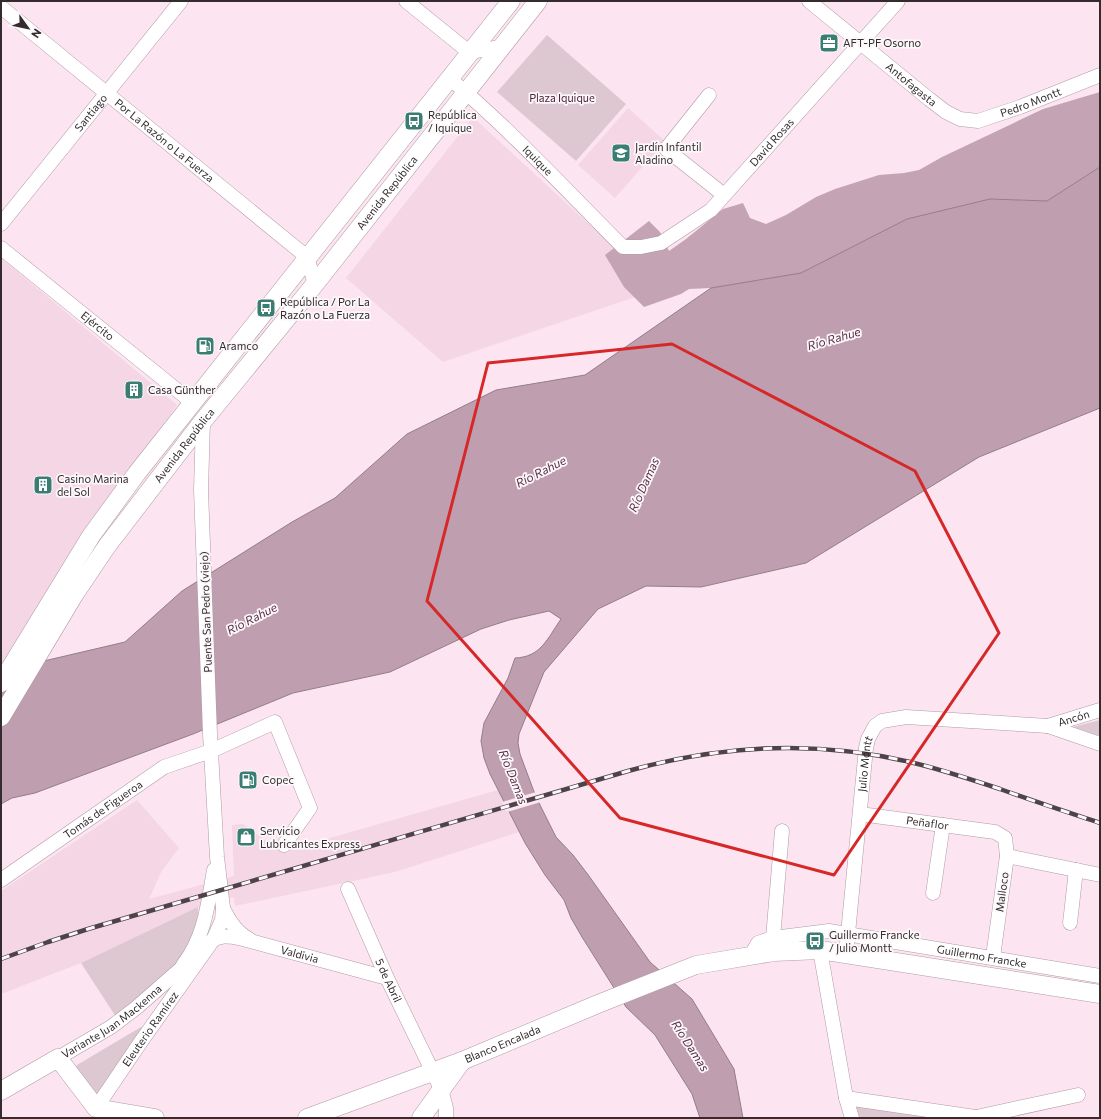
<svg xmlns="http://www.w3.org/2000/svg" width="1101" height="1119" font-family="Commissioner,sans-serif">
	<rect width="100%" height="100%" fill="#fce5f0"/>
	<g fill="#f4d6e5">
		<path d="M628,108L665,141L615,198L578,165Z"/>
		<path d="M473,117L659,289L443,362L346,278Z"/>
		<path d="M1,258L177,405L107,503L1,667Z"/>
		<path d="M498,790L519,832L395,872L235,906L234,897L198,907L81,963L1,994V891L137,800L179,848L161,872L149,899L234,876L232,825L243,824L281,852Z"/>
	</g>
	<g fill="#ddc8d2">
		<path d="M547,35L626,104L576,161L497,92Z"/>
		<path d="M1100,720V736L1073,727Z"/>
		<path d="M198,907V924L195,938L175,966L116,1017L81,963Z"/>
		<path d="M141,1027L146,1031L97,1100L73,1074L77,1065Z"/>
		<path d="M856,1106L930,1118H860Z"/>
	</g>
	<path fill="#c4a4b4" d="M1100,92V167L1047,201L990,199L907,219L801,273L711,288L689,289L681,294L644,307L624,287L605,255L649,221L660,232L669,251L686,239L723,209L743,203L750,218L766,224L786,215L816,197L835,189L879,175L904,173L919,170L942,157L1043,109Z"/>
	<path fill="#bf9faf" stroke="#957c89" d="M1100,167V408L979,457L806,563L701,587L646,586L598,609L544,672L519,734L518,743L520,754L536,797L556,837L573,855L589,876L650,962L692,999L734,1069L743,1118H700L692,1094L655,1035L626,1007L582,937L571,918L564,900L545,875L525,843L490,774L484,758L481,741L484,723L508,678L515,658C541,657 547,639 561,619L549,611L509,620L481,629L390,672L293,693L193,734L35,793L12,798L1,804V671L125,642L182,591L292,522L335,498L407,434L496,390L585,375L711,288L801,273L907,219L990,199L1047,201Z"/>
	<path fill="#fce5f0" d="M536,792L541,802L507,812L502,802Z"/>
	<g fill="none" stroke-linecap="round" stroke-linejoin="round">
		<defs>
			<g id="minor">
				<path d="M406,1L469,52L501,47"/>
				<path id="s1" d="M809,1L929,99L946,112L960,119L978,121L1020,107L1100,75"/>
				<path id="s2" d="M1,7L307,257L315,284"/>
				<path id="s3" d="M449,78C511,130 566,190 623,247H641L661,243L711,210L898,1"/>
				<path d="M709,95L666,149L724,195"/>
				<path id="s4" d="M1,224L181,1"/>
				<path id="s5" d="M1,248L193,403"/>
				<path id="s6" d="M1048,726L1100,710"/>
				<path id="s7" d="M860,814L995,832L1005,838L1007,856L993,957"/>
				<path d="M1007,856L1100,875"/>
				<path id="s8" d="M1,880L164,767L211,751L275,722L310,808L284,845"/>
				<path id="s9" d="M348,889L387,978L441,1089L446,1108V1118"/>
				<path d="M933,893L943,825"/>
				<path d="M223,908C229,921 237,933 249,939"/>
				<path d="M1070,923L1076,870"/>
				<path d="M773,938L782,831"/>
				<path id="s10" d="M210,942C219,935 228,936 239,938L387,978"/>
				<path d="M820,950L846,1098L852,1118"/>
				<path id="s11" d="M846,954L866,748L868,739L875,726L882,721L906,717L1048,726L1100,744"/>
				<path id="s12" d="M754,955V950L758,943L773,938L829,931L1100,976"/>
				<path d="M183,965C205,937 208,903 214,870"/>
				<path id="s13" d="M58,1058L111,1027L136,1008L192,959"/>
				<path d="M846,1098L975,1117"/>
				<path id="s14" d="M96,1108L140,1043L213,940L222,920L223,908L217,857L210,734L201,490L203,421"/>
				<path d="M972,1118L1078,1095"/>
			</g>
			<g id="major">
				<path d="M1,683L91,536L137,473L511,1"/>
				<path id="s15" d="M1,717L74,595L107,546L203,421L315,284L538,1"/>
				<path d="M1,1091L58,1058L96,1108L155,1118"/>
				<path id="s16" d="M307,1118L462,1061L598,1004L696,965L774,952L820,950L1100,994"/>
				<path d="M421,1118L462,1061"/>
			</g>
		</defs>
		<use href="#minor" stroke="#b09aa5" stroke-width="15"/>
		<use href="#major" stroke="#b09aa5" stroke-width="19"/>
		<use href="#minor" stroke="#fff" stroke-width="14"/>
		<use href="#major" stroke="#fff" stroke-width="18"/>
		<defs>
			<path id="rail" d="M1,959L48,942L88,929L628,771C720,745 816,740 910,762C940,769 970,779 1000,789C1033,801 1067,812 1100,823"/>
		</defs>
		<use href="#rail" stroke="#4e4348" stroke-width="4.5"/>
		<use href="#rail" stroke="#fcf8fa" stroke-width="3" stroke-dasharray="9" stroke-linecap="butt"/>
	</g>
	<path fill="none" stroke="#d62828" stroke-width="3" stroke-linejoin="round" d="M672,344L915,471L999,633L834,875L620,818L427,601L488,363Z"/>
	<defs>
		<symbol id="office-square" viewBox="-11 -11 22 22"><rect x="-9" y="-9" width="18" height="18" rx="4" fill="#3a7e73" stroke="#fcf8fa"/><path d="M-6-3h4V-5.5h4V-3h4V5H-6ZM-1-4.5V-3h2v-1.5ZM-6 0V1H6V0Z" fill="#fff"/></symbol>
		<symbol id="bus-square" viewBox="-11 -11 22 22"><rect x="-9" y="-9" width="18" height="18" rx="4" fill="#3a7e73" stroke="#fcf8fa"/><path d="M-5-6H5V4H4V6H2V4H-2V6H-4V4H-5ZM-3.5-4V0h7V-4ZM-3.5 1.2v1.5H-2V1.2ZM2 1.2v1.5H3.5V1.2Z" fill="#fff"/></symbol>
		<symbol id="school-square" viewBox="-11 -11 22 22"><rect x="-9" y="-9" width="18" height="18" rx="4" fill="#3a7e73" stroke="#fcf8fa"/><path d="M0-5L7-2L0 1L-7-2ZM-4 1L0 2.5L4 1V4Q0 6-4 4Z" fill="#fff"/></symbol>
		<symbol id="fuel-square" viewBox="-11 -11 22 22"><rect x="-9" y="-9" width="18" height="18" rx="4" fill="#3a7e73" stroke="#fcf8fa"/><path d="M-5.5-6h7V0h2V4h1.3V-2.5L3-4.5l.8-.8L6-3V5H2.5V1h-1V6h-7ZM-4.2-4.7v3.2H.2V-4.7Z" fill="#fff"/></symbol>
		<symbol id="building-square" viewBox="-11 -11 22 22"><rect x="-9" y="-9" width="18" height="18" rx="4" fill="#3a7e73" stroke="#fcf8fa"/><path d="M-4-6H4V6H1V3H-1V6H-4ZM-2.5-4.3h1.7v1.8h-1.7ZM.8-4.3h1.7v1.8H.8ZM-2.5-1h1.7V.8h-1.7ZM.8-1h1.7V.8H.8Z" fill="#fff"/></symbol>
		<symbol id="shop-square" viewBox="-11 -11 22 22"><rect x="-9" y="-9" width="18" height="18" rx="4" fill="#3a7e73" stroke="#fcf8fa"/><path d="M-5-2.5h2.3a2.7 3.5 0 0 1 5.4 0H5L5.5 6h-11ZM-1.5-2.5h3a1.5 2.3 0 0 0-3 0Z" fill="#fff"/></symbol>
	</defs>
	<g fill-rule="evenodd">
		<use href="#office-square" x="818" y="32" width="22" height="22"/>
		<use href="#bus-square" x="403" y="110" width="22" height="22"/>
		<use href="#school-square" x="610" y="142" width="22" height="22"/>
		<use href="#bus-square" x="255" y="297" width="22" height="22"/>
		<use href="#fuel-square" x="194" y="335" width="22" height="22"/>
		<use href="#building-square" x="123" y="379" width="22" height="22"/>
		<use href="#building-square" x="32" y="474" width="22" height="22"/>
		<use href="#fuel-square" x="237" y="769" width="22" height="22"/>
		<use href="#shop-square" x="235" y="826" width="22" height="22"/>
		<use href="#bus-square" x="804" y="930" width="22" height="22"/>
	</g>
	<g text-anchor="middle" stroke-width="3.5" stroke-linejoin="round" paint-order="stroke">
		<g font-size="11" fill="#342b2f" stroke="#fcf8fa" text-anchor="start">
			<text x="843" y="47">AFT-PF Osorno</text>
			<text x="428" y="119">República<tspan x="428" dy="13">/ Iquique</tspan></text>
			<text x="635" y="151">Jardín Infantil<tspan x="635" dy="13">Aladino</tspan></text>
			<text x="280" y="306">República / Por La<tspan x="280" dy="13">Razón o La Fuerza</tspan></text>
			<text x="219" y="350">Aramco</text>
			<text x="148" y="394">Casa Günther</text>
			<text x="57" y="483">Casino Marina<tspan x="57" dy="13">del Sol</tspan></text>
			<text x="262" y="784">Copec</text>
			<text x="260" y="835">Servicio<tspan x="260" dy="13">Lubricantes Express</tspan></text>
			<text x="829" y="939">Guillermo Francke<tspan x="829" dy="13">/ Julio Montt</tspan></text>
		</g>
		<g font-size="11" fill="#342b2f" stroke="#fcf8fa">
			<text dy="4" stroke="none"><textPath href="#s1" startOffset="132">Antofagasta</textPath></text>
			<text dy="4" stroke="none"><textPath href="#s1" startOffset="266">Pedro Montt</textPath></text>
			<text dy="4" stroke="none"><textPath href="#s4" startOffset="143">Santiago</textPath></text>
			<text dy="4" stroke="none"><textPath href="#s2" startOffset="211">Por La Razón o La Fuerza</textPath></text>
			<text dy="4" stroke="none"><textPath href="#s3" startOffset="432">David Rosas</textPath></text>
			<text dy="4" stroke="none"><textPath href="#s3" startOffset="121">Iquique</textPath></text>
			<text dy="4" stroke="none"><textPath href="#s15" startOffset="652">Avenida República</textPath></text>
			<text dy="4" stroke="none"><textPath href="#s5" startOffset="124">Ejército</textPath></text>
			<text dy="4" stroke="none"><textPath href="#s15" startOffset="328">Avenida República</textPath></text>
			<text transform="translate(206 612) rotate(-92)" y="4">Puente San Pedro (viejo)</text>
			<text dy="4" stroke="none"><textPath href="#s6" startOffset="27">Ancón</textPath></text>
			<text dy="4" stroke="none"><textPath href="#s11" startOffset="191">Julio Montt</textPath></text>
			<text dy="4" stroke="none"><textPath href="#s8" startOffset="124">Tomás de Figueroa</textPath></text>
			<text dy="4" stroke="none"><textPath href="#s7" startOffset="68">Peñaflor</textPath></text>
			<text transform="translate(1002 892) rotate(-82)" y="4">Malloco</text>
			<text dy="4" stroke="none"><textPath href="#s10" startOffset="93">Valdivia</textPath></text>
			<text dy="4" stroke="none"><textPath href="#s12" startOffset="240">Guillermo Francke</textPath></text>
			<text dy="4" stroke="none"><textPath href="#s9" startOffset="100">5 de Abril</textPath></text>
			<text dy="4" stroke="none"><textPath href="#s13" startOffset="65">Variante Juan Mackenna</textPath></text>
			<text dy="4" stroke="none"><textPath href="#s14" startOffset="96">Eleuterio Ramírez</textPath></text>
			<text dy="4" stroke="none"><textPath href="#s16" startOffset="209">Blanco Encalada</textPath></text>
		</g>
		<g font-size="11" fill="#4d223b" stroke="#fcf8fa">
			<text x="562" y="102">Plaza Iquique</text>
		</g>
		<g font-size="12" font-style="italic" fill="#5c3049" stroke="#fcf8fa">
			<text transform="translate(834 339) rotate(-16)" y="4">Río Rahue</text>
			<text transform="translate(541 472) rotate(-27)" y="4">Río Rahue</text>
			<text transform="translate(644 485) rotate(-66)" y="4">Río Damas</text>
			<text transform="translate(252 619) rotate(-27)" y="4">Río Rahue</text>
			<text transform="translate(513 777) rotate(68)" y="4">Río Damas</text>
			<text transform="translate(690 1046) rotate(57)" y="4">Río Damas</text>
		</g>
	</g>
	<rect width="1101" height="1119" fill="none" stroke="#342b2f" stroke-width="4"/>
	<g transform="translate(28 28) rotate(123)" stroke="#fcf8fa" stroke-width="3" paint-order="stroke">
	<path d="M0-3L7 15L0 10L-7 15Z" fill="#342b2f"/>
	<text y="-6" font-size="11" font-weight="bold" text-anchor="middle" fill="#342b2f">N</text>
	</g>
</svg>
